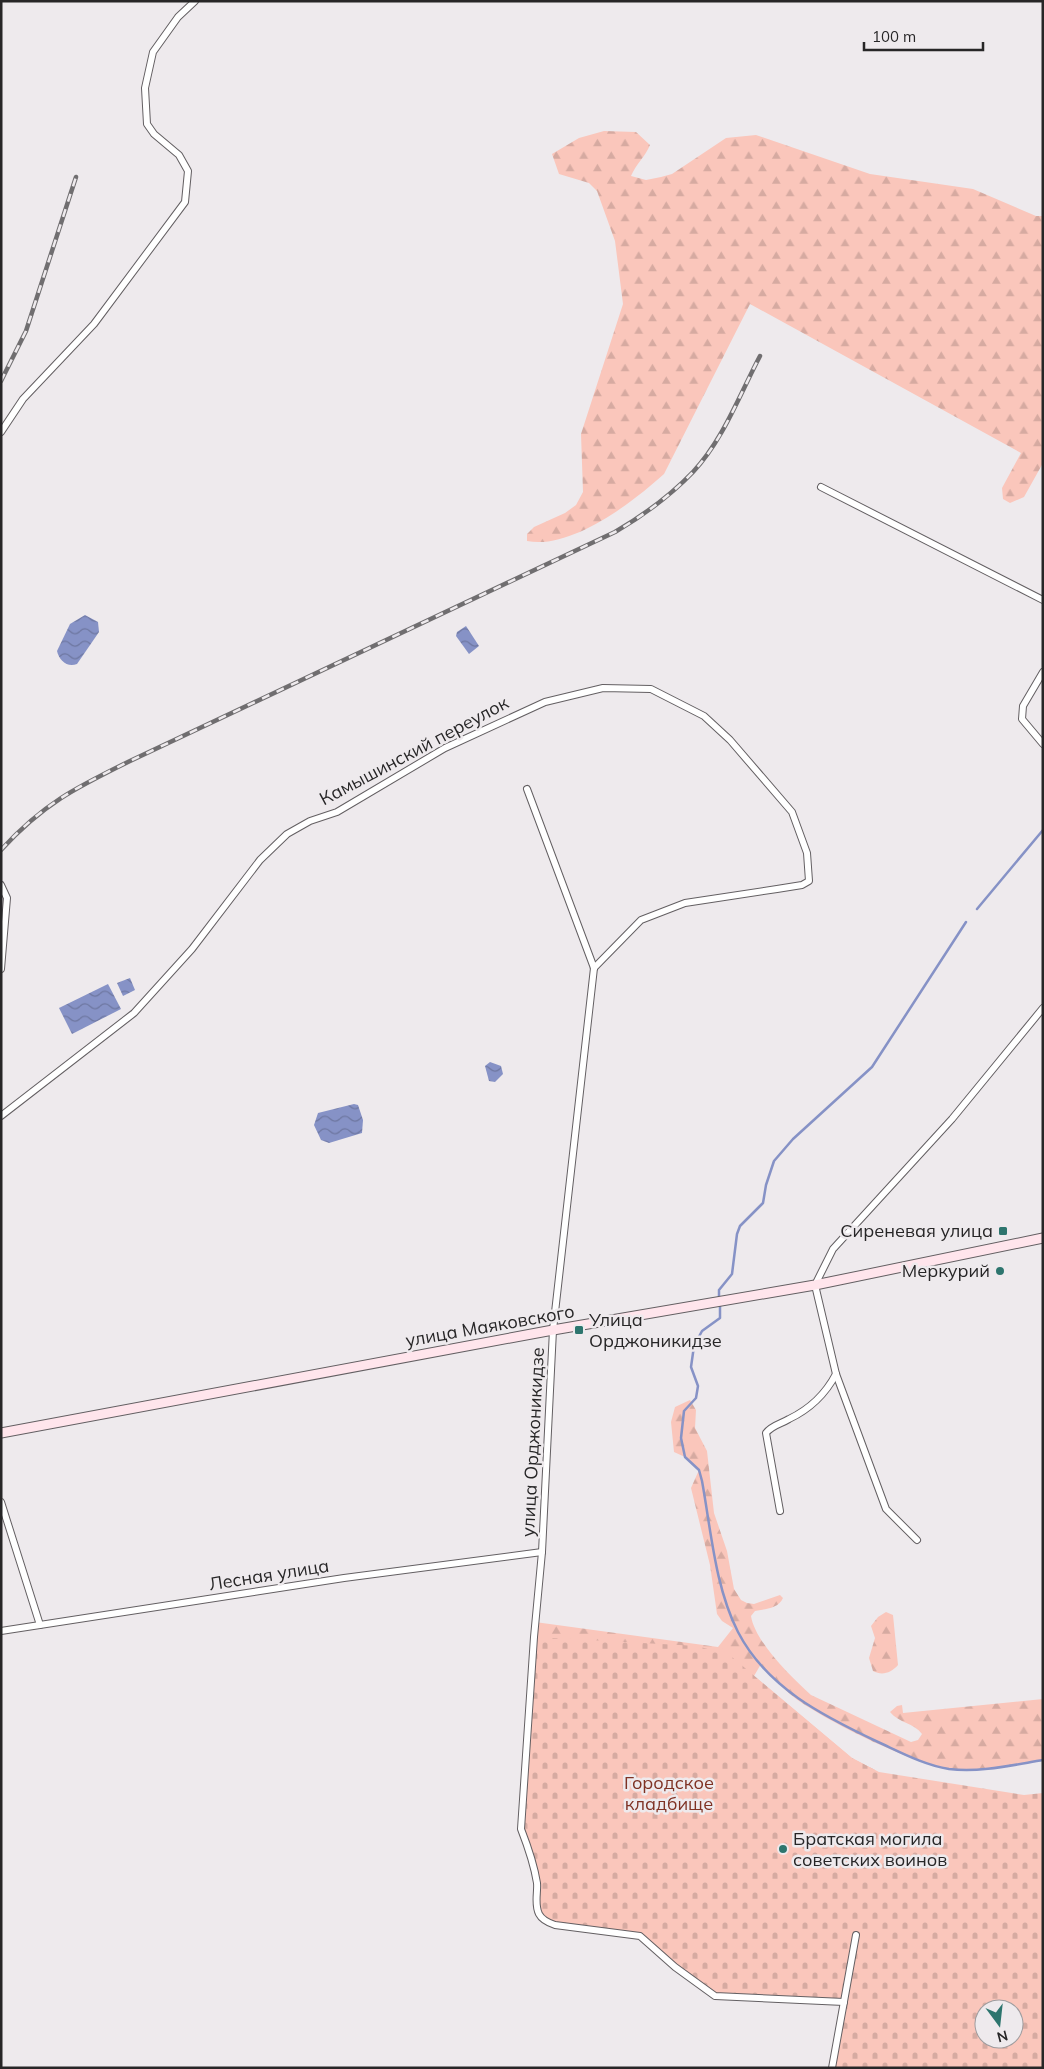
<svg xmlns="http://www.w3.org/2000/svg" width="1044" height="2069" font-family="Mulish,sans-serif">
	<defs>
		<pattern id="forest-firs" width="22" height="20" patternUnits="userSpaceOnUse" patternTransform="scale(1.25)"><rect width="22" height="20" fill="#fac6bb"/><path d="M5 1l3.5 6h-7zM16 11l3.5 6h-7z" fill="#d6aaa1"/></pattern>
		<pattern id="cemetery-stones" width="16" height="16" patternUnits="userSpaceOnUse" patternTransform="scale(1.25)"><rect width="16" height="16" fill="#fac6bb"/><path d="M2 7V4a2 2 0 0 1 4 0v3zM10 15v-3a2 2 0 0 1 4 0v3z" fill="#d6aaa1"/></pattern>
		<pattern id="water-waves" width="16" height="10" patternUnits="userSpaceOnUse" patternTransform="scale(1.25)"><rect width="16" height="10" fill="#8692c6"/><path d="M0 5q4-4 8 0t8 0" fill="none" stroke="#6e77a1"/></pattern>
	</defs>
	<rect width="100%" height="100%" fill="#eeeaed"/>
	<g fill="url(#forest-firs)">
		<path d="M604,131L636,132L650,145C645,157 636,164 631,176L646,180L661,177L672,174L726,138L756,135L870,174L973,189L1036,216H1043V463L1024,497L1010,503L1003,499L1002,488L1021,453L750,304L664,474C633,502 571,550 527,541V534L534,527L565,513L576,505L583,492L581,434L623,304L615,241L597,191L589,183L559,174L552,154L579,138Z"/>
		<path d="M690,1400L696,1410L695,1428L707,1451L714,1513L727,1551L734,1589L741,1600L747,1603L754,1604L780,1595L783,1598C778,1609 765,1609 755,1611L751,1616C755,1642 792,1678 811,1695L911,1742L918,1740L922,1734C914,1723 899,1723 890,1712L897,1706L902,1705L903,1713L1043,1699V1760C1013,1765 978,1774 948,1769C910,1762 835,1725 802,1703C787,1693 773,1678 761,1664L754,1676L852,1758L875,1770L530,1694L535,1622L718,1647L733,1628L722,1621L717,1614L710,1565L691,1488L699,1470L685,1457L674,1452L671,1422L675,1407Z"/>
		<path d="M886,1612L893,1615L898,1665C891,1673 882,1676 873,1671L869,1658L875,1638L871,1626L878,1617Z"/>
	</g>
	<path fill="url(#cemetery-stones)" fill-rule="evenodd" d="M534,1637L697,1646L715,1651L720,1647L852,1758L879,1772L1024,1795L1043,1793V2068H832L843,2002L715,1996L640,1936L555,1925L539,1914L537,1884L521,1829ZM984,2009H1014V2039H984Z"/>
	<g fill="url(#water-waves)">
		<path d="M85,615L98,622L99,632L77,664C67,668 59,660 57,651L70,624Z"/>
		<path d="M466,626L479,646L469,654L456,636L457,632Z"/>
		<path d="M130,978L135,990L123,996L117,983Z"/>
		<path d="M108,984L121,1009L72,1034L59,1008Z"/>
		<path d="M490,1062L501,1066L503,1074L495,1082L489,1081L485,1066Z"/>
		<path d="M354,1104L358,1105L363,1120L362,1133L329,1143L321,1140L314,1125L318,1113Z"/>
	</g>
	<g fill="none" stroke-linecap="round" stroke-linejoin="round">
		<g stroke="#8692c6" stroke-width="2.5">
			<path d="M977,909L1043,830"/>
			<path d="M719,1298V1290L732,1274L737,1234L740,1226L763,1203L766,1185L774,1161L793,1139L872,1067L966,922"/>
			<path d="M720,1304V1318L702,1331L694,1346L691,1367L698,1386L696,1398L684,1411L681,1438L685,1457L699,1470L702,1481C711,1530 715,1587 738,1632C767,1688 823,1716 878,1742C900,1752 924,1765 949,1769C979,1773 1013,1765 1043,1760"/>
		</g>
		<defs>
			<g id="street">
				<path d="M1,432L23,399L94,324L185,202L188,171L179,155L154,134L147,124L145,88L153,52L178,17L195,1"/>
				<path d="M821,487L1043,600"/>
				<path d="M1043,672L1023,706L1022,719L1043,744"/>
				<path d="M527,789L594,968"/>
				<path d="M1,885L7,898L1,969"/>
				<path d="M594,968L553,1330L542,1552L534,1637L521,1829C528,1847 534,1864 537,1883C538,1892 534,1904 539,1914C542,1920 549,1923 555,1925L640,1936L675,1967L715,1996L844,2002"/>
				<path d="M1,1116L134,1013L192,949L260,860L287,834L310,821L337,812L445,748L545,702L603,688L651,689L704,716L730,740L792,812L807,853L809,881L802,885L777,889L685,903L641,920L594,968"/>
				<path d="M1,1502L40,1625"/>
				<path d="M780,1511L766,1433C772,1425 781,1424 789,1419C810,1409 825,1395 836,1374"/>
				<path d="M917,1540L886,1509L836,1374L815,1285L833,1249L952,1119L1043,1008"/>
				<path d="M1,1631L344,1578L542,1552"/>
				<path d="M832,2068L856,1935"/>
			</g>
			<path id="secondary" d="M1,1433L553,1330L815,1285L1043,1238"/>
		</defs>
		<use href="#street" stroke="#635f62" stroke-width="8"/>
		<use href="#secondary" stroke="#635f62" stroke-width="11"/>
		<use href="#street" stroke="#fff" stroke-width="6"/>
		<use href="#secondary" stroke="#ffe5ec" stroke-width="9"/>
		<defs>
			<g id="rail">
				<path d="M1,381L26,331L76,177"/>
				<path d="M1,850C43,804 75,788 130,761L615,532C644,515 670,496 693,472C723,440 740,394 760,356"/>
			</g>
		</defs>
		<use href="#rail" stroke="#706e70" stroke-width="4.5"/>
		<use href="#rail" stroke="#eeeaed" stroke-width="2.5" stroke-dasharray="8" stroke-linecap="butt"/>
	</g>
	<g fill="#2d756e" stroke="#eeeaed" stroke-width="2">
		<rect x="998" y="1226" width="10" height="10" rx="2.5"/>
		<circle cx="1000" cy="1271" r="5"/>
		<rect x="574" y="1325" width="10" height="10" rx="2.5"/>
		<circle cx="783" cy="1849" r="5"/>
	</g>
	<g text-anchor="middle" stroke-width="5" stroke-linejoin="round" paint-order="stroke">
		<g font-size="18" fill="#272627" stroke="#eeeaed">
			<text transform="translate(414 751) rotate(-28)" y="6">Камышинский переулок</text>
			<text transform="translate(490 1326) rotate(-10)" y="6">улица Маяковского</text>
			<text transform="translate(533 1442) rotate(-87)" y="6">улица Орджоникидзе</text>
			<text transform="translate(269 1575) rotate(-9)" y="6">Лесная улица</text>
		</g>
		<g font-size="18" fill="#272627" stroke="#eeeaed" text-anchor="end">
			<text x="993" y="1237">Сиреневая улица</text>
			<text x="990" y="1277">Меркурий</text>
			<text x="589" y="1326" text-anchor="start">Улица<tspan x="589" dy="21">Орджоникидзе</tspan></text>
			<text x="793" y="1845" text-anchor="start">Братская могила<tspan x="793" dy="21">советских воинов</tspan></text>
		</g>
		<g font-size="18" fill="#7f3224" stroke="#eeeaed">
			<text x="669" y="1789">Городское<tspan x="669" dy="21">кладбище</tspan></text>
		</g>
	</g>
	<rect width="1044" height="2069" fill="none" stroke="#272627" stroke-width="5"/>
	<g transform="translate(999 2024) rotate(165)"><circle r="24" fill="#eeeaed" stroke="#9e9c9e"/>
	<path d="M0-4L9 19L0 12L-9 19Z" fill="#2d756e"/>
	<text y="-8" font-size="14" font-weight="bold" text-anchor="middle" fill="#272627">N</text>
	</g>
	<path d="M864 42v8h119v-8" fill="none" stroke="#272627" stroke-width="2.5"/>
	<text x="872" y="42" font-size="15" fill="#272627" stroke="#eeeaed" stroke-width="4" paint-order="stroke">100 m</text>
</svg>
